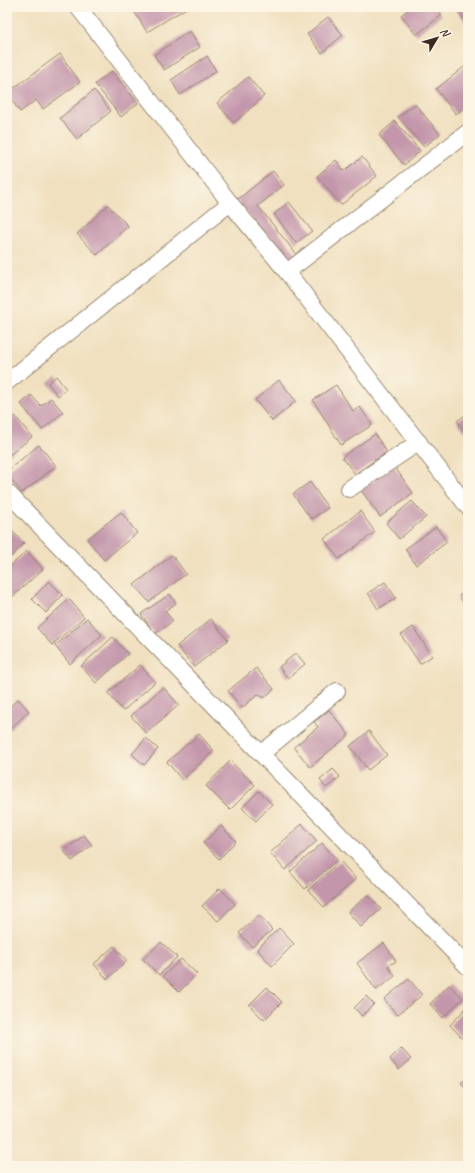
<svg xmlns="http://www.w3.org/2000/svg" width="475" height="1173" font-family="Caveat,sans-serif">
	<rect width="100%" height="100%" fill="#fcf5e5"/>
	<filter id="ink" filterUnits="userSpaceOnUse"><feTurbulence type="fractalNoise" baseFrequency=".025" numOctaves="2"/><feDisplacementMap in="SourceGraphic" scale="8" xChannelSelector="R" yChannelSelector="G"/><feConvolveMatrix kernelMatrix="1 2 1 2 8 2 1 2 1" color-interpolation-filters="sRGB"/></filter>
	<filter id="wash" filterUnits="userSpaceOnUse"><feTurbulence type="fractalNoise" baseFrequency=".012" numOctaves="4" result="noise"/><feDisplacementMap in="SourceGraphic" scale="16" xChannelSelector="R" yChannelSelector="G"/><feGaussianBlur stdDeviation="0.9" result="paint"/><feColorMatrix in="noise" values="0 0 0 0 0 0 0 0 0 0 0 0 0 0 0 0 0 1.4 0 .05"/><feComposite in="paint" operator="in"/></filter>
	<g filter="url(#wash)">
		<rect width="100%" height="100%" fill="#f0e0bf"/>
		<g id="blocks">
			<g fill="#c396ab">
				<path d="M144,7H188L147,32L135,13Z"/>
				<path d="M412,7H435L442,15L416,35L401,15Z"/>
				<path d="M456,7H468V25L455,8Z"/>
				<path d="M328,17L343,35L322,53L307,34Z"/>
				<path d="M190,31L200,47L164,70L154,55Z"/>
				<path d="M60,54L80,82L43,109L36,100L20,112L7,93Z"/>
				<path d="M207,56L216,71L180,95L171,80Z"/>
				<path d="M468,64V104L456,114L436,89Z"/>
				<path d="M112,71L138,103L121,117L95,84Z"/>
				<path d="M248,77L264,96L234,123L217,103Z"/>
				<path d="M94,90L111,111L77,139L60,118Z"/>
				<path d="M415,104L440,134L424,147L398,117Z"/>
				<path d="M395,121L420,151L404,165L379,135Z"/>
				<path d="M362,157L377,176L341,205L317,176L336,160L344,171Z"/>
				<path d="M273,171L284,185L258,206L297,255L286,263L237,200Z"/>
				<path d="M289,202L312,231L296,243L274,214Z"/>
				<path d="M108,205L128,226L97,255L77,234Z"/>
				<path d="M56,376L66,389L58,396L48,383Z"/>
				<path d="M279,380L296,401L272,421L255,400Z"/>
				<path d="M336,385L353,411L360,407L372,425L341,445L313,400Z"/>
				<path d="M31,395L41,406L51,398L63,412L42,430L21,404Z"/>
				<path d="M468,413V436L457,421Z"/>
				<path d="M15,416L32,437L7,457V423Z"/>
				<path d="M375,434L387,452L355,474L342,457Z"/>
				<path d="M39,445L56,466L22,493L7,474V471Z"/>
				<path d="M394,466L413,493L380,517L361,490Z"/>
				<path d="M310,482L328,508L311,519L293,494Z"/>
				<path d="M412,501L426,517L399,539L386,523Z"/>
				<path d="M360,511L375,532L339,559L324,539Z"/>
				<path d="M121,512L137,533L104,560L87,539Z"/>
				<path d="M436,527L447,542L416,565L405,549Z"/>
				<path d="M9,528L24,543L10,558L7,554V530Z"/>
				<path d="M27,551L43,569L11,598L7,594V569Z"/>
				<path d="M172,555L186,574L149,602L134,585Z"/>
				<path d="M49,581L63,595L46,613L32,599Z"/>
				<path d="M385,582L396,598L378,609L368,593Z"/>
				<path d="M468,590V608L467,609L459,596Z"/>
				<path d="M170,594L176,603L165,611L173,621L155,634L141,614Z"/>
				<path d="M69,599L84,617L52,645L37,628Z"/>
				<path d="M87,618L102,635L70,664L55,646Z"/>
				<path d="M211,619L228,640L194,667L177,646Z"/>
				<path d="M413,627L432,656L420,664L401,635Z"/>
				<path d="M113,637L128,654L96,683L81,666Z"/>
				<path d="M296,653L305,664L288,678L279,667Z"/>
				<path d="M140,665L155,682L123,711L108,693Z"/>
				<path d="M256,668L274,689L264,698L258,694L242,708L228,691Z"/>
				<path d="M163,687L179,705L146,733L131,716Z"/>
				<path d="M18,699L29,711L7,732V710Z"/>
				<path d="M329,710L349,735L310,767L294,747L318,727L314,722Z"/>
				<path d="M369,731L387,755L368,770L350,746Z"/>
				<path d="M199,734L214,751L182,780L167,762Z"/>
				<path d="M146,738L158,749L144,765L132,754Z"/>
				<path d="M230,761L255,785L230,810L206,786Z"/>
				<path d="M333,769L340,777L326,788L320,780Z"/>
				<path d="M259,791L272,804L256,821L242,808Z"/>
				<path d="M302,824L317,841L285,870L270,853Z"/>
				<path d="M221,826L236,841L219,859L203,843Z"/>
				<path d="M84,835L92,845L72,861L64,851Z"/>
				<path d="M322,843L337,860L305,889L290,872Z"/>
				<path d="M340,861L356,879L324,907L308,890Z"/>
				<path d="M220,888L235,904L218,921L202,906Z"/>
				<path d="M368,895L381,909L361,927L348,912Z"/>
				<path d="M259,915L272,930L252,947L239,933Z"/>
				<path d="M279,928L294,944L272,966L257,949Z"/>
				<path d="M161,942L177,957L159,975L143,959Z"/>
				<path d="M384,943L396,961L388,966L395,976L376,990L357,963Z"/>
				<path d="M114,946L127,961L107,979L94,964Z"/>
				<path d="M181,959L197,974L179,992L163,976Z"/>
				<path d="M409,979L422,995L397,1015L384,999Z"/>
				<path d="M449,985L463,998L443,1018L430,1004Z"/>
				<path d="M267,987L282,1002L264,1020L249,1005Z"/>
				<path d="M366,996L374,1004L362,1016L354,1008Z"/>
				<path d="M468,1006V1034L463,1039L450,1025Z"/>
				<path d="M401,1048L411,1059L399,1070L390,1059Z"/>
				<path d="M468,1077V1090L461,1083Z"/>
			</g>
		</g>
	</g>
	<g filter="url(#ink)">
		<use href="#blocks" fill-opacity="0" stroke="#96856e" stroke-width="1"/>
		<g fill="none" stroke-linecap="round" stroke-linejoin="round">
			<defs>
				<g id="minor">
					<path d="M78,7L230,203L287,272L468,132"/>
					<path d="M287,272L468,507"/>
					<path d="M7,382L230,203"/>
					<path d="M349,489L419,442"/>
					<path d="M7,492L468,967"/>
					<path d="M261,754L337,691"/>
				</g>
			</defs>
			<use href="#minor" stroke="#96856e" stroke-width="18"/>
			<use href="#minor" stroke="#fff" stroke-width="16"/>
		</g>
	</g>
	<rect width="475" height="1173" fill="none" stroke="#fcf5e5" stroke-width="24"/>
	<g transform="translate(437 38) rotate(52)" stroke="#fcf5e5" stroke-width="3" paint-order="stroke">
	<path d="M0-3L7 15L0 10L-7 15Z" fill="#3b2a1e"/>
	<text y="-6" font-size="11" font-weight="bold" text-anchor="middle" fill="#3b2a1e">N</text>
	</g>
</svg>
